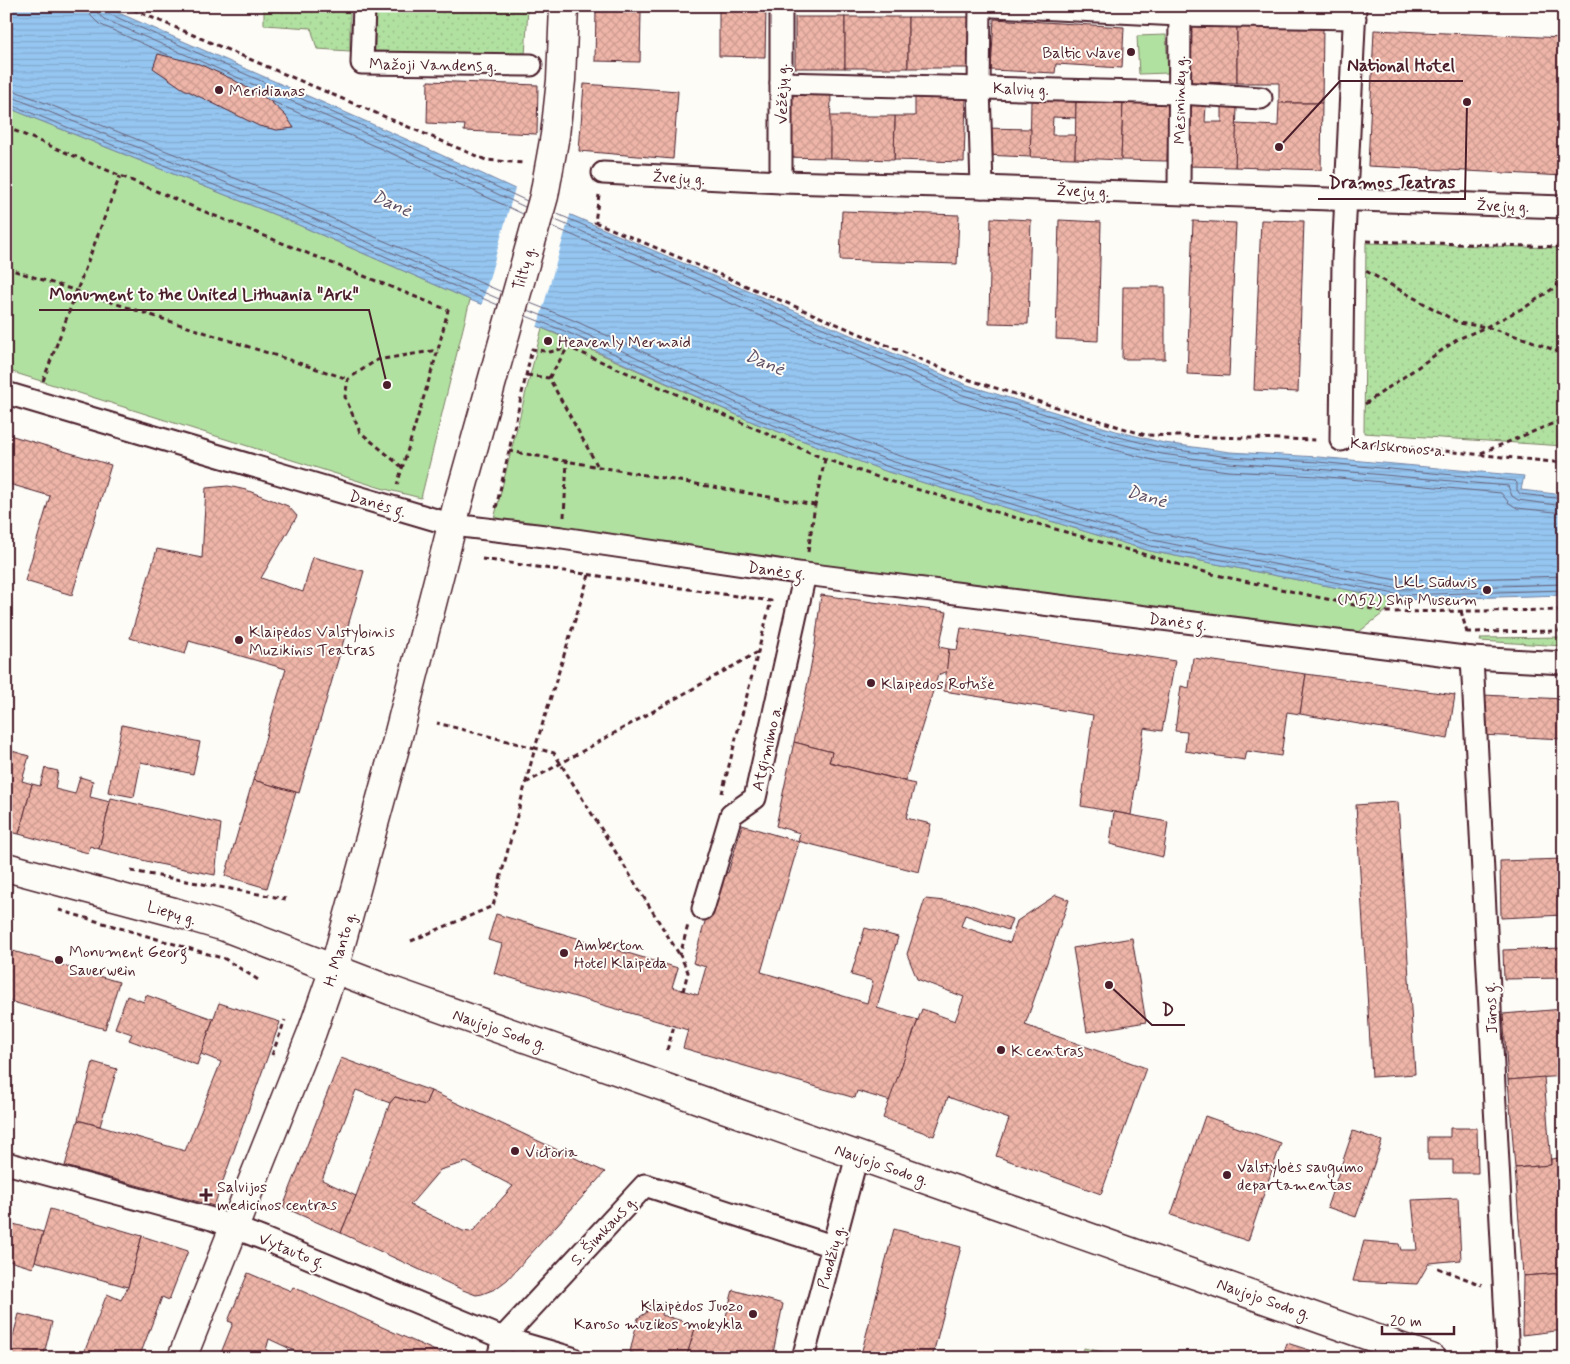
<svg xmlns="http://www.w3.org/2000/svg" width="1570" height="1364" font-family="Mynerve,sans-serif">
	<defs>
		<pattern id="grass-dots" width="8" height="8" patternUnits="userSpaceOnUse" patternTransform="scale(1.25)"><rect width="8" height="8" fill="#b1e1a1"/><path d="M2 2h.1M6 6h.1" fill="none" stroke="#9ac18b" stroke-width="1.8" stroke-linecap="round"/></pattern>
		<pattern id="water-rules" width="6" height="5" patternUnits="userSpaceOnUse" patternTransform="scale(1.25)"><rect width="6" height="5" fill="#95c6f1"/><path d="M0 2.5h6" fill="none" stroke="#82aacf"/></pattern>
		<pattern id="building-cross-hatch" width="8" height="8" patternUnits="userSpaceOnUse" patternTransform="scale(1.25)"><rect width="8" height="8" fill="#eeb5a8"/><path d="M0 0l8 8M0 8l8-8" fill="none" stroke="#ce9b91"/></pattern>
	</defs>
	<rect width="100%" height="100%" fill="#fdfcf7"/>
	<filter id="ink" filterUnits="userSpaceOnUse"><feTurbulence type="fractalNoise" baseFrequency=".02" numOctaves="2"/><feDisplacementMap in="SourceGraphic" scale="10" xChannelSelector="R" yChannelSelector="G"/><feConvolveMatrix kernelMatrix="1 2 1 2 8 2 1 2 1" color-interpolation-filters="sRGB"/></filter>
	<g filter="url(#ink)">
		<g fill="url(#grass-dots)" stroke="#7e8066">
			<path d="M264,6H350V51L317,49L311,28L264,25Z"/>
			<path d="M376,6L528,8L525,56L375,51Z"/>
			<path d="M1366,243L1564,248V446L1364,433Z"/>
			<path d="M1564,637V646L1480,641L1481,638Z"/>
		</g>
		<g fill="#b1e1a1" stroke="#7e8066">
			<path d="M1166,35L1168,73L1139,74L1137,36Z"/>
			<path d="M6,107L278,216L470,300L421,498L381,488L6,370Z"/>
			<path d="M542,328L755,423L888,472L1150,551L1400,600L1346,642L491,531Z"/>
			<path d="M1084,1348L1130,1358H1082Z"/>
		</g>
		<path fill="url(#water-rules)" stroke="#7783a2" d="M6,6H103L424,147L571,215L967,385L1116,431L1164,443L1230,452L1318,457L1524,476L1521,490L1564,495V595L1400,600L1150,551L888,472L755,423L565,337L470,300L278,216L6,107Z"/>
		<path fill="#fdfcf7" d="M515,188L571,212L537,328L481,307Z"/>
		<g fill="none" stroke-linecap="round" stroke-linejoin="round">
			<g stroke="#68627a" stroke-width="1">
				<path d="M89,6L91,16L99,24L168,55"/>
				<path d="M97,6L98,14L104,19L419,157L525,207"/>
				<path d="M103,6L104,11L107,13L422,152L527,201"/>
				<path d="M6,89L15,91L285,198L502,292"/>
				<path d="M6,97H12L282,205L499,299"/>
				<path d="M271,101L416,164L523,214"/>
				<path d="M6,103L280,211L498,305"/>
				<path d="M555,213L965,389L1115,436L1163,448L1229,457L1318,462L1515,481L1517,483V490L1520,494L1564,499"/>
				<path d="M553,219L963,395L1113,442L1162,454L1228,463L1317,469L1508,486L1512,496L1518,500L1564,506"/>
				<path d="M551,226L960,402L1111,449L1160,462L1228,471L1317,476L1501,493L1509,503L1517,508L1564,513"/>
				<path d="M530,303L573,320L762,406L894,454L1154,532L1401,581L1564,576"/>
				<path d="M528,310L570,327L759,413L891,461L1152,540L1400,589L1564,584"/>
				<path d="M526,316L567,332L757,419L889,467L1151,546L1400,595L1564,590"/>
			</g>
		</g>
		<g fill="url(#building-cross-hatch)" stroke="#4a1f2b" fill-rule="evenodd">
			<path d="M719,8H766L765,57L719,56Z"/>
			<path d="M596,11L641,12L640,62L595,61Z"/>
			<rect x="795" y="17" width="50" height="51"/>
			<rect x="845" y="17" width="63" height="51"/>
			<path d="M908,17H970L971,68H908Z"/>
			<path d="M994,19L1124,27L1122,68L1056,64L1055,73L991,70Z"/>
			<path d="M1189,23L1237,24V83L1189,82Z"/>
			<path d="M1237,24L1323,25L1322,103H1279V83H1237Z"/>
			<path d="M1374,30L1564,38V176L1368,166Z"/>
			<path d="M158,54L199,64L232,79L270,101L286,116L294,128L277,130L259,126L182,88L153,68Z"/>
			<path d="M428,81L538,85L537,134L464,131L465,125L427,123Z"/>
			<path d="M584,84L678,91L673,159L579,151Z"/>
			<path d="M784,85L831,87L830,158L782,157Z"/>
			<path d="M915,97L966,99L964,162L894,160L895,116H915Z"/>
			<path d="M1031,100L1076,101V118L1053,117L1052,135H1076L1075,158L1030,157Z"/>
			<path d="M1076,101L1123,103L1121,160L1075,158Z"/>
			<path d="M1123,103L1169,104L1167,161L1121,160Z"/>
			<path d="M1279,103H1322L1321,170L1235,167L1236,124L1278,126Z"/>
			<path d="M1187,104L1206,105L1205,122H1222V107H1237L1235,167L1185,166Z"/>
			<path d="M830,116H895L894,160L830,158Z"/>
			<path d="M983,128L1031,129L1030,157L983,155Z"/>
			<path d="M842,211L959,215L957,264L840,260Z"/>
			<path d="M991,218L1031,220L1028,324L989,323Z"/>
			<path d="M1059,220L1101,222L1098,341L1056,339Z"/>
			<path d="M1261,220L1304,221L1298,392L1254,390Z"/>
			<path d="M1193,221L1236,223L1229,376L1187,374Z"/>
			<path d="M1123,287H1165V359H1122Z"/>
			<path d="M6,434L111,465L72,595L25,581L50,496L6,483Z"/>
			<path d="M228,486L246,490L288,506L297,516L261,578L303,592L313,557L364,571L299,793L253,780L286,669L189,641L185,654L130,638L157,549L202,558L206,488Z"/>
			<path d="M821,595L947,612L939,647L949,649L947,671L938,675L905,781L829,762L832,752L794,742L806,692L815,644Z"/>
			<path d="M961,628L1175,661L1162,731L1144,728L1131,815L1081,806L1093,715L944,691L949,649L957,650Z"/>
			<path d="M1193,658L1306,674L1300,714L1287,712L1281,756L1247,751L1245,760L1185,751L1187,732L1175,731L1181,686L1189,688Z"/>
			<path d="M1306,674L1455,695L1448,739L1300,714Z"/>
			<path d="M1483,695L1564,699V739L1481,735Z"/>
			<path d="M122,725L200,742L193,774L141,762L134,797L108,792Z"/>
			<path d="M794,742L832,752L829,762L915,784L906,818L931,824L919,872L798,841L800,833L776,826Z"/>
			<path d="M12,751L29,756L22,781L32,784L19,834L6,831V773Z"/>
			<path d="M45,768L58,771L55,789L75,794L80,777L93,781L90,797L110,802L99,849L90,846L88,853L19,834L32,784L40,786Z"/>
			<path d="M253,780L296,792L267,888L225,876Z"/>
			<path d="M111,798L221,824L215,875L154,863L99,849Z"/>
			<path d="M1398,802L1415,1074L1372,1077L1356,805Z"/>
			<path d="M1114,812L1168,822L1163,857L1110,844Z"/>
			<path d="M742,825L799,842L761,972L867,1003L873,981L851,975L865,928L898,937L877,1008L918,1020L890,1101L857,1091L855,1098L683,1048L688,1030L494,973L502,944L488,940L496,914L678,968L672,987L698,995L706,967L693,963L720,870L728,873Z"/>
			<path d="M1564,859V915L1501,918L1500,861Z"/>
			<path d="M1056,895L1069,900L1025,1025L1146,1068L1101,1194L996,1156L1009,1119L948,1097L934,1136L883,1118L922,1009L955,1021L964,997L917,979L907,954L925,899L965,903L1012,919L1008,930L965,915L961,926L1010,943L1017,921Z"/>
			<path d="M1132,938L1146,1022L1087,1032L1073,948Z"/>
			<path d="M1564,948V978L1504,979L1503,950Z"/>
			<path d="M6,949L119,982L105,1029L6,1000Z"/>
			<path d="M146,995L213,1019L197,1065L129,1040L132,1034L115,1028L127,996L144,1002Z"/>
			<path d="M219,1003L280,1022L214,1206L65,1166L78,1120L185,1151L221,1062L201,1054Z"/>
			<path d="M1564,1009V1076L1508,1080L1503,1014Z"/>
			<path d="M341,1058L431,1091L425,1105L395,1097L390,1103L356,1090L322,1180L356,1196L341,1233L283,1207Z"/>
			<path d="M93,1062L117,1069L100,1126L78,1120Z"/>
			<path d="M1544,1077L1551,1165L1515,1168L1508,1080Z"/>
			<path d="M431,1091L605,1172L507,1280L495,1289L482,1294L476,1295L463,1290L341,1233L356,1196L390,1103L395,1097L425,1105ZM466,1162L513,1186L474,1230L470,1232L463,1231L410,1205L440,1170Z"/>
			<path d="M1205,1116L1281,1143L1248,1241L1171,1215Z"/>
			<path d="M1450,1128H1477L1478,1173H1453V1160H1428V1137H1450Z"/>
			<path d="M1353,1131L1382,1141L1356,1217L1327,1207Z"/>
			<path d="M1559,1158L1564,1214V1273L1523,1276L1515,1168L1551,1165V1159Z"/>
			<path d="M1458,1198L1461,1260L1429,1263L1417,1284L1353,1281L1364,1241L1399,1244L1401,1250H1417L1412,1200Z"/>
			<path d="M50,1209L142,1236L128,1287L35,1261Z"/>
			<path d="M6,1222L43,1232L33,1268L6,1260Z"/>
			<path d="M894,1229L961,1247L932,1358H860Z"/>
			<path d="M142,1236L188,1251L169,1300L162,1297L139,1358H82L107,1294L121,1300L128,1287Z"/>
			<path d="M248,1273L291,1291L293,1287L451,1358H310L269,1339L266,1350L272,1353L270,1358H219L233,1323L228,1321Z"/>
			<path d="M1564,1273V1330L1522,1335L1523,1276Z"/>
			<path d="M733,1290L783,1304L772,1358H686L696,1325L722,1331Z"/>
			<path d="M653,1302L664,1305L662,1315L696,1325L686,1358H646L630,1352L638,1318L646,1313L648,1307Z"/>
			<path d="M19,1314L52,1322L43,1358H7Z"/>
			<path d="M1287,1343L1331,1357L1330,1358H1282Z"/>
		</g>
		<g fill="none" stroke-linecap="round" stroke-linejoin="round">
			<defs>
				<g id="minor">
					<path d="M364,6L362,63L531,65"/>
					<path d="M781,6V182"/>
					<path d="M980,6L979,87L982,187"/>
					<path d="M993,6L1179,15L1355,18"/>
					<path d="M781,83L1179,93L1261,98"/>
					<path d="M603,173L781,182L982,187L1564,207"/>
					<path d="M1179,193L1180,6"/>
					<path d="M6,393L453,525L562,538L805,574L1472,658L1564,663"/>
					<path d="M1341,440L1343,259L1355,6"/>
					<path d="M1472,658L1508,1358"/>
					<path d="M703,909L731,815L755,798L805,574"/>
					<path d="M6,1163L212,1219L264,1239L503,1338L572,1358"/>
					<path d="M498,1358L503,1338L645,1185L832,1246"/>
					<path d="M803,1358L857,1156"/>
				</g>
				<path id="tertiary" d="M334,969L396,744L457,506L544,196L555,135L561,80L564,6"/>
				<g id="secondary">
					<path d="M6,867L174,912L225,927L392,991L1431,1358"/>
					<path d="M182,1358L312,1032L334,969"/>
				</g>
			</defs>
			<use href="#minor" stroke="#4a1f2b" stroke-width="25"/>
			<use href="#tertiary" stroke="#4a1f2b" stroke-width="31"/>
			<use href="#secondary" stroke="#4a1f2b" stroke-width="31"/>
			<g stroke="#4a1f2b" stroke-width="3" stroke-dasharray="5 4" stroke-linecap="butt">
				<path d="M125,6L486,160L524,163"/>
				<path d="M6,127L203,211L448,310L438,350L397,485"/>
				<path d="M599,195L595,222L967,379L1145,435L1318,440"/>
				<path d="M1367,241L1564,247"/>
				<path d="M6,268L348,379"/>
				<path d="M1366,271L1459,323L1486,327L1529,340L1564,354"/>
				<path d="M527,375L549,378L597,465"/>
				<path d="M549,378L568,347"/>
				<path d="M43,381L120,176"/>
				<path d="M1365,404L1458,339L1486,327L1527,306L1564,281"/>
				<path d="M1364,443L1564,463"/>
				<path d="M509,451L815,505"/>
				<path d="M1481,453L1564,419"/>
				<path d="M402,467L360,432L345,397L348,379L377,360L438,350"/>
				<path d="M496,508L532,349L550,352L568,347L825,459L895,483L1212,574L1386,612L1564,610"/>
				<path d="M564,517L567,460"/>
				<path d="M808,552L815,505L825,459"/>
				<path d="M482,559L771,601L722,793"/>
				<path d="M589,575L535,748L554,753L679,954"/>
				<path d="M1461,611L1467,633"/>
				<path d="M1467,632L1564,631"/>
				<path d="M526,783L758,652"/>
				<path d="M131,871L286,899"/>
				<path d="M59,910L225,959L260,981"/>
				<path d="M411,941L493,906L535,748L437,723"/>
				<path d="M683,991L688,972L680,955L688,925"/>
				<path d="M667,1050L674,1026"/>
				<path d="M272,1055L285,1020"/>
				<path d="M1438,1268L1482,1285"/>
			</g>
			<use href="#minor" stroke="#fdfcf7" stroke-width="21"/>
			<use href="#tertiary" stroke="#fdfcf7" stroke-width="28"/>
			<use href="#secondary" stroke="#fdfcf7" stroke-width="28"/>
		</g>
	</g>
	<g fill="#4a1f2b" stroke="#fdfcf7" stroke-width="2">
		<circle cx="1131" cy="52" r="5"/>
		<circle cx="219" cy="90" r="5"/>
		<circle cx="548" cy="341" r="5"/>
		<circle cx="1487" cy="590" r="5"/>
		<circle cx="239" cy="640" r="5"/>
		<circle cx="871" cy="683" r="5"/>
		<circle cx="564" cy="953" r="5"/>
		<circle cx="59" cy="960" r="5"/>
		<circle cx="1001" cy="1050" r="5"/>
		<circle cx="515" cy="1151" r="5"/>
		<circle cx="1227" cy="1175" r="5"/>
		<path d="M203.5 1187.5h5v5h5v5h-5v5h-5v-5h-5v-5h5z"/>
		<circle cx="753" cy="1314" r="5"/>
	</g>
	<g text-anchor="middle" stroke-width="4" stroke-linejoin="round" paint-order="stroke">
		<g font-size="16" fill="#4a1f2b" stroke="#fdfcf7" text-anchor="start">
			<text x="1121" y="58" text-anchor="end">Baltic Wave</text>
			<text x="229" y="96">Meridianas</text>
			<text x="558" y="347">Heavenly Mermaid</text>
			<text x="1477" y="587" text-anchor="end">LKL Sūduvis<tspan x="1477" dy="18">(M52) Ship Museum</tspan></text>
			<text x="249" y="637">Klaipėdos Valstybinis<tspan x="249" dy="18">Muzikinis Teatras</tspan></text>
			<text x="881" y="689">Klaipėdos Rotušė</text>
			<text x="574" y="950">Amberton<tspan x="574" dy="18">Hotel Klaipėda</tspan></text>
			<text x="69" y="957">Monument Georg<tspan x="69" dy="18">Sauerwein</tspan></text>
			<text x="1011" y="1056">K centras</text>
			<text x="525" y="1157">Victoria</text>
			<text x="1237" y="1172">Valstybės saugumo<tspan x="1237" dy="18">departamentas</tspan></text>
			<text x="217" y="1192">Salvijos<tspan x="217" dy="18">medicinos centras</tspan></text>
			<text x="743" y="1311" text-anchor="end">Klaipėdos Juozo<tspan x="743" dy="18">Karoso muzikos mokykla</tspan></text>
		</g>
		<g font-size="16" fill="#4a1f2b" stroke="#fdfcf7">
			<text transform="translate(433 64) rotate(1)" y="6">Mažoji Vandens g.</text>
			<text transform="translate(1021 88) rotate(2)" y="6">Kalvių g.</text>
			<text transform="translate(781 94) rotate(-90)" y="6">Vežėjų g.</text>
			<text transform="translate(1179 100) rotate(-90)" y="6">Mėsininkų g.</text>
			<text transform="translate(679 177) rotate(3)" y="6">Žvejų g.</text>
			<text transform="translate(1083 190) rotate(2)" y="6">Žvejų g.</text>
			<text transform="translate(1503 205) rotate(2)" y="6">Žvejų g.</text>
			<text transform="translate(523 268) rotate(-74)" y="6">Tiltų g.</text>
			<text transform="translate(1398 446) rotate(5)" y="6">Karlskronos a.</text>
			<text transform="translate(378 503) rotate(17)" y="6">Danės g.</text>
			<text transform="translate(777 570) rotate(8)" y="6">Danės g.</text>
			<text transform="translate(1178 621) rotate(7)" y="6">Danės g.</text>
			<text transform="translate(766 748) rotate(-77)" y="6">Atgimimo a.</text>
			<text transform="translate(172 912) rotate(16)" y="6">Liepų g.</text>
			<text transform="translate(339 949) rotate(-73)" y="6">H. Manto g.</text>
			<text transform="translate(1490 1008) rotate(-93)" y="6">Jūros g.</text>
			<text transform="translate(500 1029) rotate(19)" y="6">Naujojo Sodo g.</text>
			<text transform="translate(882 1164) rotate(19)" y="6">Naujojo Sodo g.</text>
			<text transform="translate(603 1230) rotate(-47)" y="6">S. Šimkaus g.</text>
			<text transform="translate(292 1250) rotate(22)" y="6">Vytauto g.</text>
			<text transform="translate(830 1257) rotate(-75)" y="6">Puodžių g.</text>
			<text transform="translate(1264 1298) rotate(19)" y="6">Naujojo Sodo g.</text>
		</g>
		<g font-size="18" font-style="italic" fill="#605166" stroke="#fdfcf7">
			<text transform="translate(392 203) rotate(24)" y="6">Danė</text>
			<text transform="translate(765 362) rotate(23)" y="6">Danė</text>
			<text transform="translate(1147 496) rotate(16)" y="6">Danė</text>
		</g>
	</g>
	<path fill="none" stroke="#4a1f2b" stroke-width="2" d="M1279 147L1340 81H1463M1467 102L1465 199H1318M387 385L369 310H39M1109 985L1152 1025H1185"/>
	<g fill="#4a1f2b" stroke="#fdfcf7" stroke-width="2">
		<circle cx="1279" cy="147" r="5"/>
		<circle cx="1467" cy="102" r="5"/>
		<circle cx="387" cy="385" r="5"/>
		<circle cx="1109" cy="985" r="5"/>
	</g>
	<g font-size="18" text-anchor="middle" font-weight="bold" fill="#4a1f2b" stroke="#fdfcf7" stroke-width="4" stroke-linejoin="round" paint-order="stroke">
		<text x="1401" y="71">National Hotel</text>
		<text x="1392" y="188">Dramos Teatras</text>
		<text x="204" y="300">Monument to the United Lithuania "Ark"</text>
		<text x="1168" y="1015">D</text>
	</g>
	<rect width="1570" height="1364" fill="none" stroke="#fdfcf7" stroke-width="25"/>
	<rect x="12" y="12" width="1545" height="1339" fill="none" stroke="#4a1f2b" stroke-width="2" filter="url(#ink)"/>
	<path d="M1382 1326v8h72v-8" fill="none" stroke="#4a1f2b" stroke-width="2.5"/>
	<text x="1390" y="1326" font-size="15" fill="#4a1f2b" stroke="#fdfcf7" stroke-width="4" paint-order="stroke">20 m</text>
</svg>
